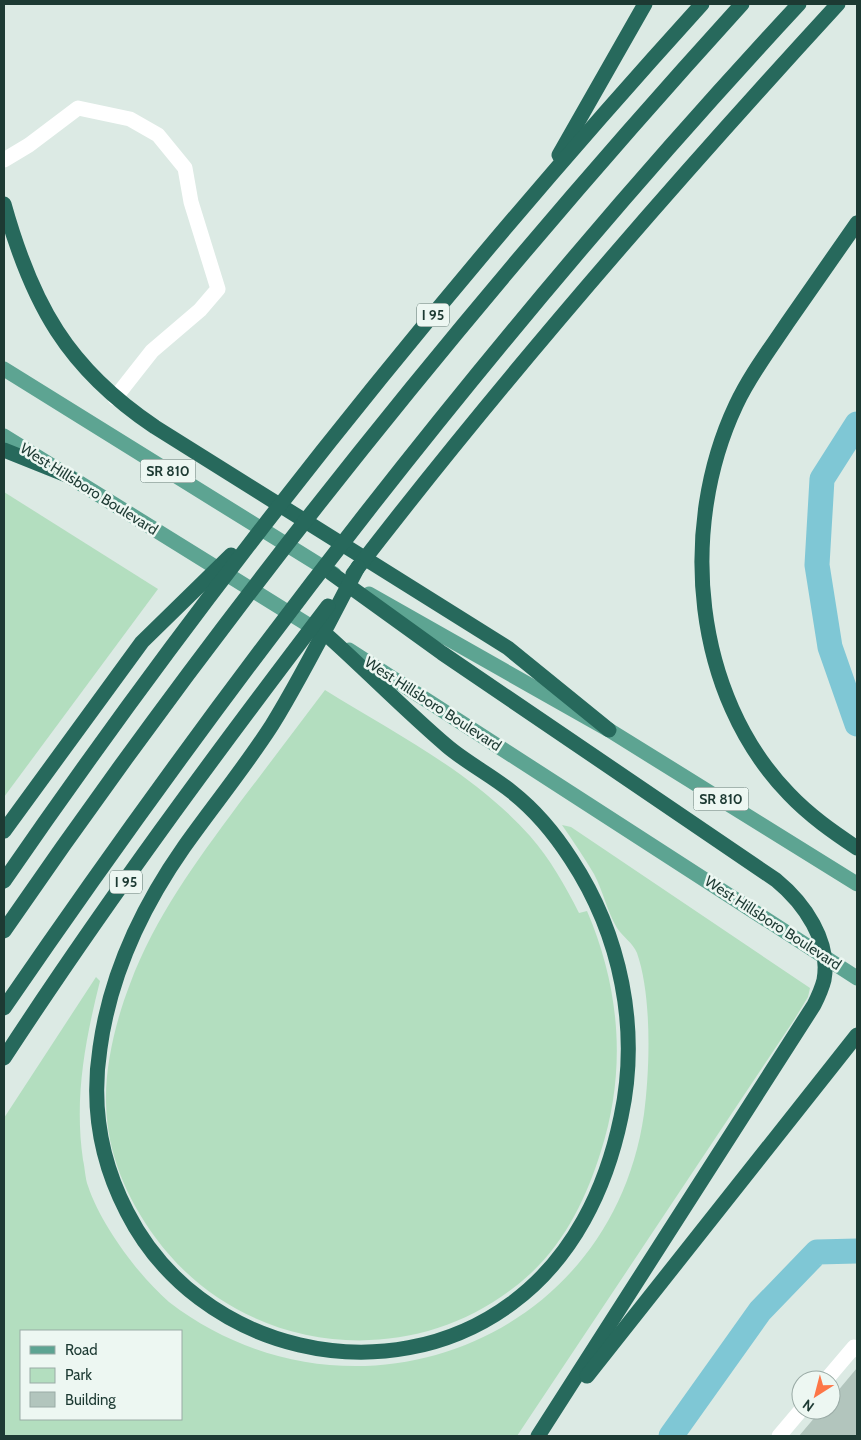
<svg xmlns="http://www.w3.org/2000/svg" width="861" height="1440" font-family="Cabin,sans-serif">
	<rect width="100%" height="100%" fill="#dceae4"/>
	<g fill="#b3debf" fill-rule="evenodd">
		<path d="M4,492L158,589L4,797Z"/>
		<path d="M325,690C396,734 474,773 530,836C550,859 565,885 579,913L587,911C620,988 627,1070 601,1151C587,1196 566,1241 530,1274C419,1376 243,1358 155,1237C126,1197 107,1153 106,1103C105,1065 116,1020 130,984C155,917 196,862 238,805C267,767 296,728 325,690Z"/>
		<path d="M562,825L571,827L810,988L808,997L794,1020L517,1436H4V1118L96,977L100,981C85,1041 74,1098 83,1160C85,1168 85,1178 88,1186C101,1225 138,1275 169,1302C349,1440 611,1345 644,1114C650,1069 652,996 637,953C633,943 623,937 617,928C607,911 603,891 594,874C584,857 573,841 562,825ZM21,1331H181V1419H21Z"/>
	</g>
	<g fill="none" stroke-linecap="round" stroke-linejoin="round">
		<g stroke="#7fc7d5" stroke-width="25">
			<path d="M857,424L822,479L817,565L830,647L857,724"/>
			<path d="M671,1436L760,1311L817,1252L857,1251"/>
		</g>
	</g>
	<path fill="#b2c5bd" d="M857,1368V1436H799L821,1410H831V1399Z"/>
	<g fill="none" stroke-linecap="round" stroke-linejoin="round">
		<g stroke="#fff" stroke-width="15">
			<path d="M4,160L29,145L78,108L130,119L158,135L185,168L191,202L218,289L200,310L152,351L115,398"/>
			<path d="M826,1380L854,1347L857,1350"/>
			<path d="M779,1436L801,1410"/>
		</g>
		<g stroke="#5da492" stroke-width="15">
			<path d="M4,369L334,574"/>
			<path d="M4,436L323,634"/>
			<path d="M369,594L609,730L857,884"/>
			<path d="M349,650L857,978"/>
		</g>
		<g stroke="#27695c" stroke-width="15">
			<path d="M559,155L645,4"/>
			<path d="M4,204C32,304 67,368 155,427L508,648L609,730"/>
			<path d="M857,223C834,256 811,289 788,322C770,349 750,375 736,405C678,528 693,695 789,794C810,816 833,832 857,848"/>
			<path d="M4,450L69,476"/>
			<path d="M331,573L442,653L776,880C804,903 831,941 824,980C822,988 818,997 814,1005L538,1436"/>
			<path d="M353,574C505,376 669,188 838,4"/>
			<path d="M329,637C369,673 406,711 447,746C467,763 491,775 512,792C536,811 555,834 571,859C621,935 640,1029 621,1117C606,1189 573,1258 512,1303C387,1396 198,1352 127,1212C100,1160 91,1106 100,1048C110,975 142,907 184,847C213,806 245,767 272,725C303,675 330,620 358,567"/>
			<path d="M4,831L142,642L231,555"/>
			<path d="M4,881C216,573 451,281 702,4"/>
			<path d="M4,931C228,605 476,297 742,4"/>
			<path d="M4,1008C246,655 508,317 799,4"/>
			<path d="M4,1058C105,903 216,753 328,606"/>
			<path d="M587,1376L857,1035"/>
		</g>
	</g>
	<g text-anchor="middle" stroke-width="5" stroke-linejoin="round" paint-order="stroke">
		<g fill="#edf7f2" stroke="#5b736c" stroke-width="1">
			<rect x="417" y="303.5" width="32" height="23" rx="4"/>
			<rect x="140.5" y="459.5" width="55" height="23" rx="4"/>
			<rect x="693.5" y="787.5" width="55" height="23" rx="4"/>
			<rect x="110" y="870.5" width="32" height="23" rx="4"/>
		</g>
		<g font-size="14" font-weight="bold" fill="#1d3a33">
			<text x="433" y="320">I 95</text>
			<text x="168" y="476">SR 810</text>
			<text x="721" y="804">SR 810</text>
			<text x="126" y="887">I 95</text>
		</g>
		<g font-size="15" fill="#1d3a33" stroke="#edf7f2">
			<text transform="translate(89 489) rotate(32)" y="5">West Hillsboro Boulevard</text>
			<text transform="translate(433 704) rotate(33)" y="5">West Hillsboro Boulevard</text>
			<text transform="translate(773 923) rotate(33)" y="5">West Hillsboro Boulevard</text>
		</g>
	</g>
	<rect width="861" height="1440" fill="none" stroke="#1d3a33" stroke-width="10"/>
	<rect x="20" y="1330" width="162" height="90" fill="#edf7f2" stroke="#9aaba6"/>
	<rect x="30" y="1346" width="25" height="8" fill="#5da492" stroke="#9aaba6"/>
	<text x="65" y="1355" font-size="15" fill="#1d3a33">Road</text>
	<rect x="30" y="1368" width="25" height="15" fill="#b3debf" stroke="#9aaba6"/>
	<text x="65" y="1380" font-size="15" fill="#1d3a33">Park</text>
	<rect x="30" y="1392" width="25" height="15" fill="#b2c5bd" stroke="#9aaba6"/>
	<text x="65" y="1405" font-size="15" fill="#1d3a33">Building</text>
	<g transform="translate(816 1395) rotate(216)"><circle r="24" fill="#edf7f2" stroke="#9aaba6"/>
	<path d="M0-4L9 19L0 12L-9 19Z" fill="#fd7647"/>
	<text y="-8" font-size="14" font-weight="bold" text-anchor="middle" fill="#1d3a33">N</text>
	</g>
</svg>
